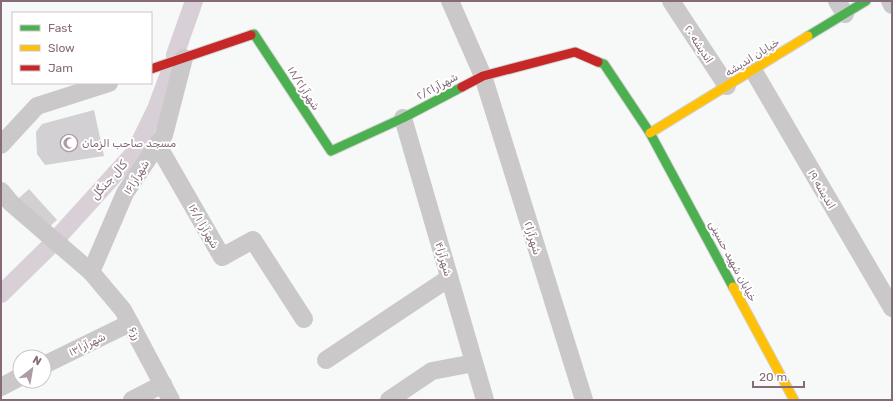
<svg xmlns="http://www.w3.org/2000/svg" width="893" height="401" font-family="Rubik,'Noto Sans Arabic',sans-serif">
	<rect width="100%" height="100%" fill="#f7f8f8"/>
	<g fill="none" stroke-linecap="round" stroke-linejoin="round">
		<g stroke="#d9cfd6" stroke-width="18">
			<path d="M175,55L194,1"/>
			<path d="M59,236L135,152L156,109L169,74"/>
			<path d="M1,294L49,247"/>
		</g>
	</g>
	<g fill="#d2d0d2">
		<path d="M94,110L104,156L45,165L37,154L36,132L42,124Z"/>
		<path d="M29,189L57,220L49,227L18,199Z"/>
	</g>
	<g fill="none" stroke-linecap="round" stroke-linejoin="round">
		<defs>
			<g id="fast">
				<path d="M251,35L254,34L331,151L403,118L462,87"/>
				<path d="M808,36L866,1"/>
				<path d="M598,62L604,64L650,133L733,287"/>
			</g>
			<g id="slow">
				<path d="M650,133L808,36"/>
				<path d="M733,287L794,400"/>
			</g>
			<g id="jam">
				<path d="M151,69L251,35"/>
				<path d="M462,87L483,76L575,52L598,62"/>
			</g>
		</defs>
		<use href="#fast" stroke="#d5d3d4" stroke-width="11"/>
		<use href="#slow" stroke="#d5d3d4" stroke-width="11"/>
		<use href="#jam" stroke="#d5d3d4" stroke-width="11"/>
		<g stroke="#cac8c9" stroke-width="18">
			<path d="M450,1L483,76L584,400"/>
			<path d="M671,1L727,86"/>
			<path d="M837,1L845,14"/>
			<path d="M890,1L892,5"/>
			<path d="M753,70L892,308"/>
			<path d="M403,118L485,400"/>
			<path d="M157,144L222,257L253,240L304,319"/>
			<path d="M1,145L37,106L109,83"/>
			<path d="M1,191L11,203L91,272L123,310L171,400"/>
			<path d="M91,272L125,193L164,135L184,58"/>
			<path d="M326,360L449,278"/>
			<path d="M44,365L130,323"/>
			<path d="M1,387L20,377"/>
			<path d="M132,400L163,384"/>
			<path d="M389,400L432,371L474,363"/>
		</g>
		<use href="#fast" stroke="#4caf50" stroke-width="9"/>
		<use href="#slow" stroke="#ffc107" stroke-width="9"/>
		<use href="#jam" stroke="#c62828" stroke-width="9"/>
	</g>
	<defs>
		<symbol id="mosque-ring" viewBox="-11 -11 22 22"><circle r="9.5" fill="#fff" stroke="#ad9ca5" stroke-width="1.5"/><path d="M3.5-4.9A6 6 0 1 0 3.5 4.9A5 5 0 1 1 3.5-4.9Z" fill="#ad9ca5"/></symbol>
	</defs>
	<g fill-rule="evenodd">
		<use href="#mosque-ring" x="59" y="133" width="20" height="20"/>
	</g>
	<g text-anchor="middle" stroke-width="4" stroke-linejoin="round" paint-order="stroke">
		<g font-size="11" fill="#856a79" stroke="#fff">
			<text transform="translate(699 44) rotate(57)" y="4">اندیشه ۲۰</text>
			<text transform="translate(752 57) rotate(-32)" y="4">خیابان اندیشه</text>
			<text transform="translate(437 86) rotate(-28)" y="4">شهرآرا۲/۲</text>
			<text transform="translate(304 88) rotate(57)" y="4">شهرآرا۱۸/۲</text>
			<text transform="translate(136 177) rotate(-58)" y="4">شهرآرا۱۶</text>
			<text transform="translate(822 189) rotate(60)" y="4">اندیشه ۱۹</text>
			<text transform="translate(204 226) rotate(60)" y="4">شهرآرا ۱۶/۱</text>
			<text transform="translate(533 238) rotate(73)" y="4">شهرآرا۲</text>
			<text transform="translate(444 259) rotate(74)" y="4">شهرآرا۴</text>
			<text transform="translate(733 261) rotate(62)" y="4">خیابان شهید حسینی</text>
			<text transform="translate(135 333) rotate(62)" y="4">رز۶</text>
			<text transform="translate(87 344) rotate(-26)" y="4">شهرآرا۱۳</text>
		</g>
		<g font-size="11" fill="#856a79" stroke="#fff" text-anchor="start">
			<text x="82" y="147">مسجد صاحب الزمان</text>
		</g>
		<g font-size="12" font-style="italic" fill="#876b80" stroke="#fff">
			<text transform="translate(109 180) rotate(-48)" y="4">کال جنگل</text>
		</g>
	</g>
	<rect width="893" height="401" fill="none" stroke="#856a79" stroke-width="4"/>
	<rect x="12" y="12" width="140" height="72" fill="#ffffff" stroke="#cec3c9"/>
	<rect x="20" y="25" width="20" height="6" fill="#4caf50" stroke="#cec3c9"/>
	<text x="48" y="32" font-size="12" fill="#856a79">Fast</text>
	<rect x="20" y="45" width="20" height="6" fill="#ffc107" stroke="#cec3c9"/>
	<text x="48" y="52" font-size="12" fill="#856a79">Slow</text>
	<rect x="20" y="65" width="20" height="6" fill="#c62828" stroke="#cec3c9"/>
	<text x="48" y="72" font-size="12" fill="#856a79">Jam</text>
	<g transform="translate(32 369) rotate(31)"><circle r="19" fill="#ffffff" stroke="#cec3c9"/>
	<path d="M0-3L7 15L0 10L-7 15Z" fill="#ad9ca5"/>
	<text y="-6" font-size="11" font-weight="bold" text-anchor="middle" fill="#856a79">N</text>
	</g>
	<path d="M753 381v6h51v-6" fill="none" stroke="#856a79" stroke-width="2"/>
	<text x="759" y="381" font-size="12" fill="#856a79" stroke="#ffffff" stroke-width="3" paint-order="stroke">20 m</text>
</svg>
